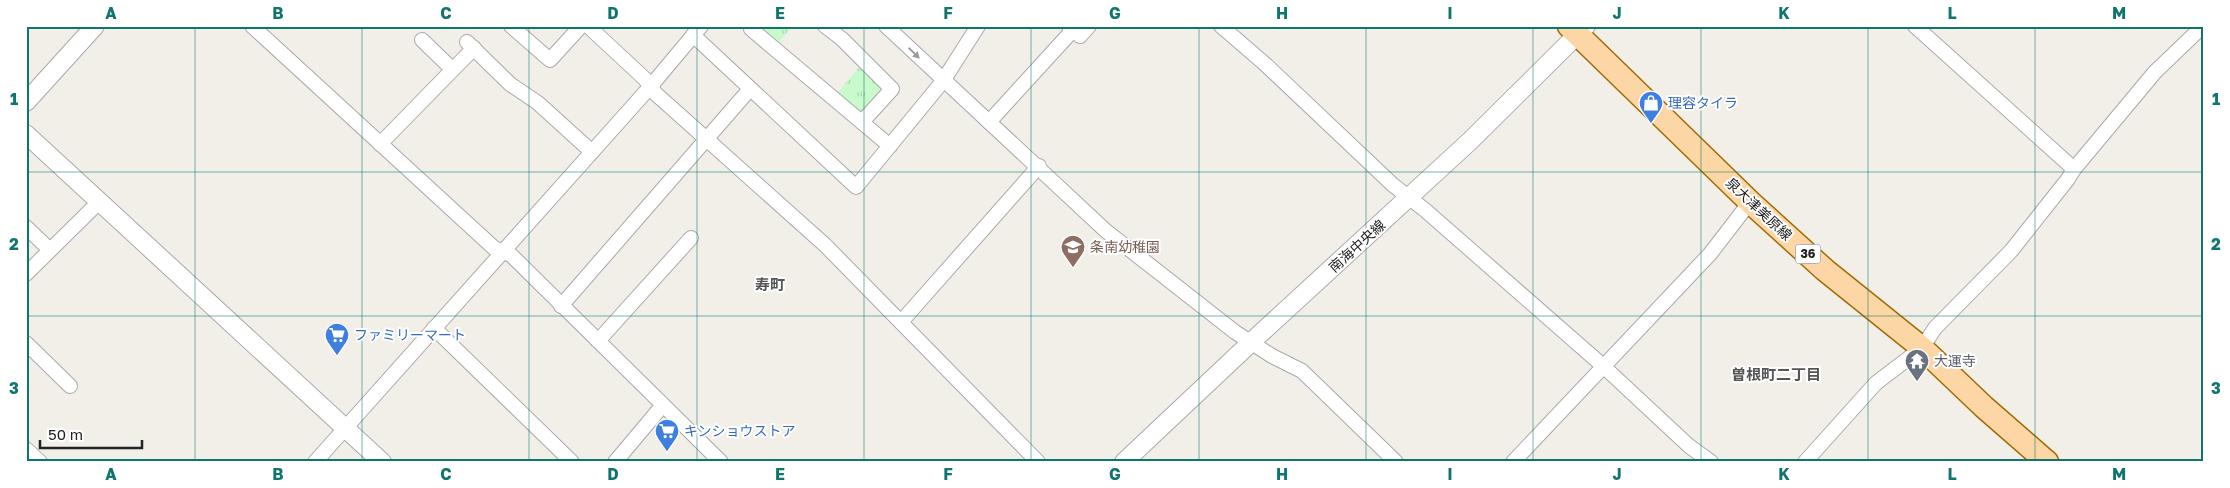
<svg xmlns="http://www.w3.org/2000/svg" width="2230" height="488" font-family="'Golos Text','Noto Sans JP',sans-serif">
	<defs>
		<pattern id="park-tufts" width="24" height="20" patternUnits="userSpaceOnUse" patternTransform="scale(1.25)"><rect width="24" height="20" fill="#c8facc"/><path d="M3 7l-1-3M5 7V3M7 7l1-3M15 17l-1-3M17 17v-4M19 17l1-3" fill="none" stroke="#acd6af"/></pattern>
	</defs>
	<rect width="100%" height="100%" fill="#f2efe9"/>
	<g fill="url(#park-tufts)">
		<path d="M757,26H792L777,45Z"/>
		<path d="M859,67L883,87L858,116L835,96Z"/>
	</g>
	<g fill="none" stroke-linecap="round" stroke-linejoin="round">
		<defs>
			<g id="minor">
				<path d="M252,26L494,248L511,255L721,462"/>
				<path d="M511,26L550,60L581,26"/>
				<path d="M588,26L645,79L656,94L825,245L1038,462"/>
				<path d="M754,26L751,29L890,146"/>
				<path d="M825,26L842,39L892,89L862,122"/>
				<path d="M886,26L1106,231L1235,332L1272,356L1302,371L1396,462"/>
				<path d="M1069,26L1080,36L1089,26"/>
				<path d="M1221,26L1265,64L1393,185L1425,210L1602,365L1689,446L1711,462"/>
				<path d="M1915,26L2074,169"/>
				<path d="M693,35L856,187L943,81L978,26"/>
				<path d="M422,40L452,69"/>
				<path d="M467,42L510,84L538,103L592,152"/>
				<path d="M989,122L1073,30"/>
				<path d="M380,144L474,48"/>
				<path d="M26,227L50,250"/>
				<path d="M26,274L99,202"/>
				<path d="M561,306L750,89"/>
				<path d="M901,322L1039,166"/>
				<path d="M434,328L572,462"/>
				<path d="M598,341L691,238"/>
				<path d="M26,343L70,386"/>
				<path d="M26,449L40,462"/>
				<path d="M315,462L650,87L701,26"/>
				<path d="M615,462L663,405"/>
				<path d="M1513,462L1710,254L1750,202"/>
				<path d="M1805,462L1876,383L1922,348L1935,328L2011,251L2068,179L2074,169L2155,72L2203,26"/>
			</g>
			<g id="tertiary">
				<path d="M26,102L95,26"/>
				<path d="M26,134L382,462"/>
				<path d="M1124,462L1261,333L1470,141L1586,26"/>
			</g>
			<path id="primary" d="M1569,26L1750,202L1825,270L1922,348L1984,407L2047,462"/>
		</defs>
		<use href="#minor" stroke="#a9a9a9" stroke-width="16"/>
		<use href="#tertiary" stroke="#a9a9a9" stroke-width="20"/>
		<use href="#primary" stroke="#a06b00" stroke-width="25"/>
		<use href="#minor" stroke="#fff" stroke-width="14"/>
		<use href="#tertiary" stroke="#fff" stroke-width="18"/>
		<use href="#primary" stroke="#fcd6a4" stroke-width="22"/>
	</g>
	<defs><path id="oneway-solid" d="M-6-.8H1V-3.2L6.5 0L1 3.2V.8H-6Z" transform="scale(1.25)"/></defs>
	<use fill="#9c9c9c" href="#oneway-solid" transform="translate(914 53) rotate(44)"/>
	<path fill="none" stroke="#0f766e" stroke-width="1" stroke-opacity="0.55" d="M195,26V462M362,26V462M529,26V462M697,26V462M864,26V462M1031,26V462M1199,26V462M1366,26V462M1533,26V462M1701,26V462M1868,26V462M2035,26V462M26,172H2204M26,316H2204"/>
	<defs>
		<symbol id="shop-pin" viewBox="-11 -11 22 30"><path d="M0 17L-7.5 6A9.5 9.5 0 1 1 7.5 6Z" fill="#3f7fe0" stroke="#fff"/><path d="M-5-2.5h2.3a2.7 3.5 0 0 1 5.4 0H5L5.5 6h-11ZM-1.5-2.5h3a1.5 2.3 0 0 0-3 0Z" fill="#fff"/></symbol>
		<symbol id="school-pin" viewBox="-11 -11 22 30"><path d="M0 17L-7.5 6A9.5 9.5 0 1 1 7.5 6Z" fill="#8d6e63" stroke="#fff"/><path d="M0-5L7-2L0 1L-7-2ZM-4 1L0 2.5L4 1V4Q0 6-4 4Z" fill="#fff"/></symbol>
		<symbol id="supermarket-pin" viewBox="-11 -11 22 30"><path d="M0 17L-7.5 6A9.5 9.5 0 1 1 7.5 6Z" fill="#3f7fe0" stroke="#fff"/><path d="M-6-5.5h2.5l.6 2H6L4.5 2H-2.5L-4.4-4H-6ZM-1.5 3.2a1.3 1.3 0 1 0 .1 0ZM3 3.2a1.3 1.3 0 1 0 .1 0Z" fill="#fff"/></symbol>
		<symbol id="temple-pin" viewBox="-11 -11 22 30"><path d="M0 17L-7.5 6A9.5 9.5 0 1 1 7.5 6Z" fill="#6b7280" stroke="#fff"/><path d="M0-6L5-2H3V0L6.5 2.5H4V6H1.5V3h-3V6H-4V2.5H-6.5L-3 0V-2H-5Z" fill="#fff"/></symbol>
	</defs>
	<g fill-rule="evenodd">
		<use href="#shop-pin" x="1637" y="89" width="28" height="38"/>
		<use href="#school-pin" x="1059" y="233" width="28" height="38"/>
		<use href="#supermarket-pin" x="323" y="321" width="28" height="38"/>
		<use href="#temple-pin" x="1903" y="347" width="28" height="38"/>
		<use href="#supermarket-pin" x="653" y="417" width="28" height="38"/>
	</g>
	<g text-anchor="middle" stroke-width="4" stroke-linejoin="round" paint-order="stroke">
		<rect fill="#fff" stroke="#646464" stroke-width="1" x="1795.5" y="244.5" width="25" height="19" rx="4"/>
		<g font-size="12" font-weight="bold" fill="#222">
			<text x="1808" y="258">36</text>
		</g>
		<g font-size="14" fill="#366cbe" stroke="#fff" text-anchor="start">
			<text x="1668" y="108">理容タイラ</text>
			<text x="354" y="340">ファミリーマート</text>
			<text x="684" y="436">キンショウストア</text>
		</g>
		<g font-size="14" fill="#222" stroke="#fff">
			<text transform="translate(1759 209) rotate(43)" y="5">泉大津美原線</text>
			<text transform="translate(1357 246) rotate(-42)" y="5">南海中央線</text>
		</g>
		<g font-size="14" fill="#785e54" stroke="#fff" text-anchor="start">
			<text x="1090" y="252">条南幼稚園</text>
		</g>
		<g font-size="14" fill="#5b616d" stroke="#fff" text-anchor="start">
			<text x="1934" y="366">大運寺</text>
		</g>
		<g font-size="15" font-weight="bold" fill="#555" stroke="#fff">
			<text x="770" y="290">寿町</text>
			<text x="1776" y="380">曽根町二丁目</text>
		</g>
	</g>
	<rect width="2230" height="488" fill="none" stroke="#ffffff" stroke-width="55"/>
	<path d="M40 440v8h102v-8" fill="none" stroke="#222222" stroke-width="2.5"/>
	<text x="48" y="440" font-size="15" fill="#222222" stroke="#ffffff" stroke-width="4" paint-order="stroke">50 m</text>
	<rect x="28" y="28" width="2174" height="432" fill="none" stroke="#0f766e" stroke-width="2"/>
	<g font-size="16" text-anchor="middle" font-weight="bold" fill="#0f766e">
		<text x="111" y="19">A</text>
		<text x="278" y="19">B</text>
		<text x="446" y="19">C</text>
		<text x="613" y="19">D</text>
		<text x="780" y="19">E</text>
		<text x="948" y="19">F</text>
		<text x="1115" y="19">G</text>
		<text x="1282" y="19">H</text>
		<text x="1450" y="19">I</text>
		<text x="1617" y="19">J</text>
		<text x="1784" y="19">K</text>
		<text x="1952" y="19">L</text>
		<text x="2119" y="19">M</text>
		<text x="14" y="105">1</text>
		<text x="2216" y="105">1</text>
		<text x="14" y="250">2</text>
		<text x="2216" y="250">2</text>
		<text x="14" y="394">3</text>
		<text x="2216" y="394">3</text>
		<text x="111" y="480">A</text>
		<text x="278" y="480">B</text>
		<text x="446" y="480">C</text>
		<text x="613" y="480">D</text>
		<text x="780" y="480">E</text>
		<text x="948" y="480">F</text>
		<text x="1115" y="480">G</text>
		<text x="1282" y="480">H</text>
		<text x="1450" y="480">I</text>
		<text x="1617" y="480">J</text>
		<text x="1784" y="480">K</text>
		<text x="1952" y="480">L</text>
		<text x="2119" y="480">M</text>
	</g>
</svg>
